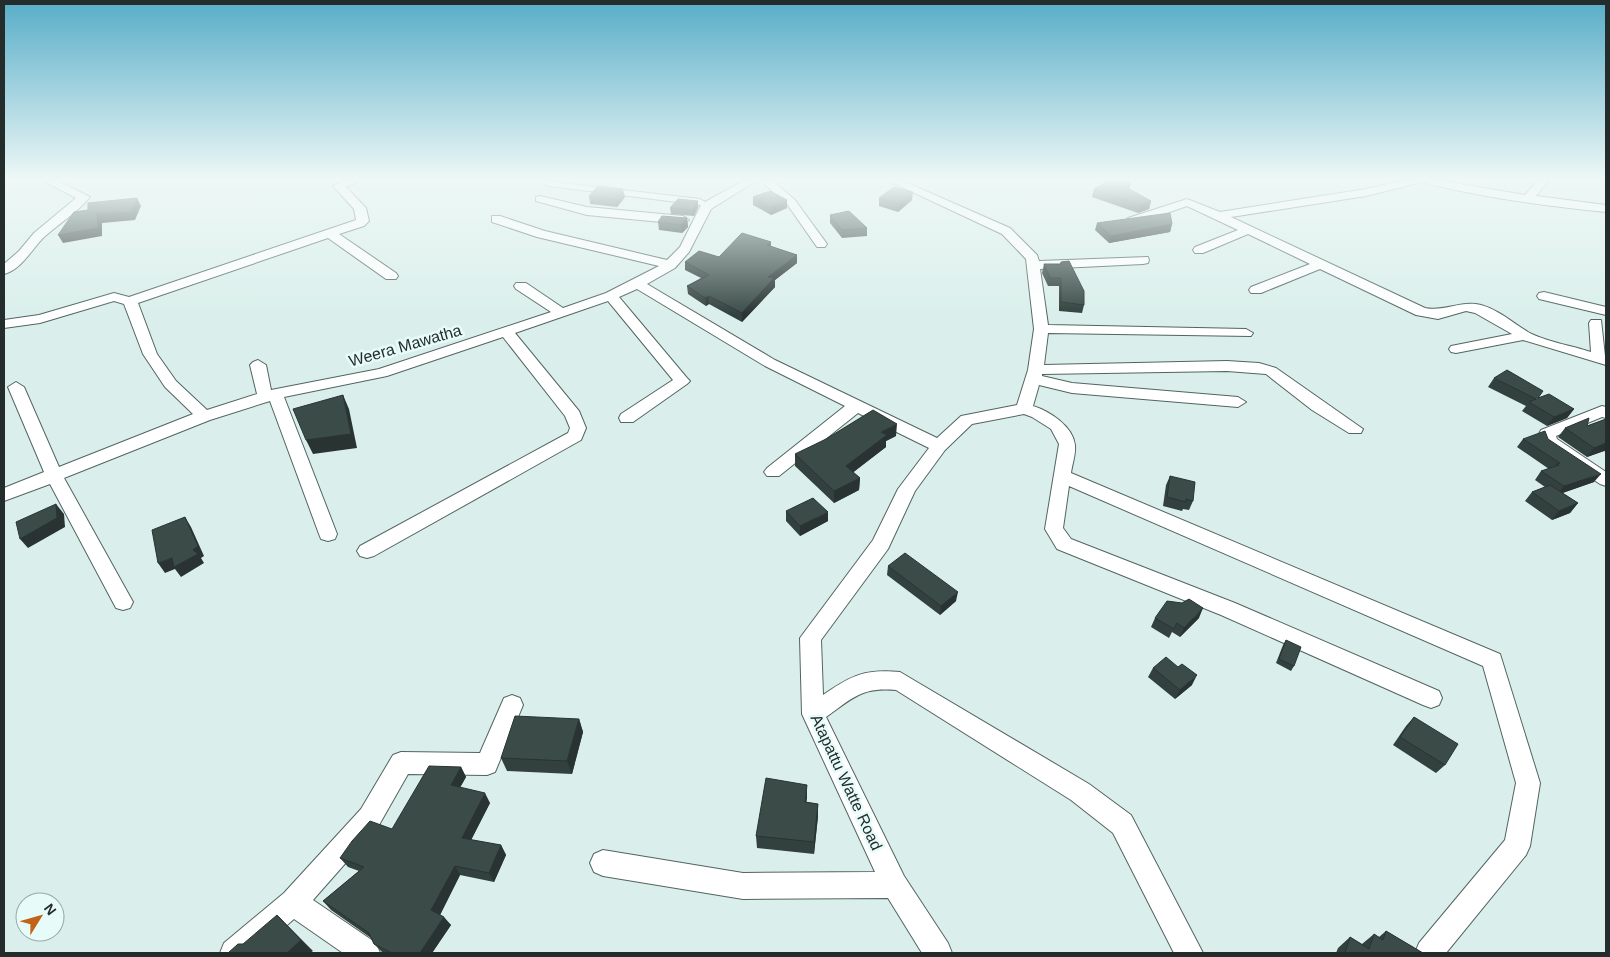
<svg xmlns="http://www.w3.org/2000/svg" width="1610" height="957" font-family="Helvetica,sans-serif">
	<rect width="100%" height="100%" fill="#daefeb"/>
	<g fill="none" stroke-linecap="round" stroke-linejoin="round">
		<defs>
			<g id="minor">
				<path d="M44,181H58L90,197C77,213 58,224 43,238C32,249 21,270 4,274V264L19,251L34,233L76,198Z"/>
				<path d="M343,181H359L346,187L366,208L369,221L364,226L339,234L396,273L398,276L396,279H386L328,238L138,303L157,354L176,381L207,410L257,394L250,365L253,362L258,360L266,365L271,390L379,369L551,312L516,289L514,286L516,283H526L563,308L606,293L659,266L537,237L492,222V216H500L545,231L667,260L680,247L701,205L549,186L545,185V181L700,199L705,202L743,181H756L711,209L689,252L675,268L647,284L775,360L937,438L961,416L1017,405L1028,370L1034,329L1026,259L1002,234L889,181H903L1010,228L1037,255L1039,261L1148,257L1149,260L1148,263L1143,264L1040,269L1048,325L1246,329L1253,333L1251,336L1048,333L1044,365L1227,361L1259,363L1276,368L1363,429L1361,433H1349L1312,410L1266,374L1227,371L1042,374V376L1072,383L1238,397L1246,402L1238,407L1072,393L1039,385L1033,406C1049,411 1073,426 1075,445C1076,454 1072,465 1071,473L1500,654L1540,783L1530,846L1526,855L1446,953H1415L1419,943L1505,840L1516,783L1483,666L1069,486L1063,528L1071,539L1235,603L1439,691L1442,698L1439,705L1431,708L1423,705L1221,615L1057,549L1045,529L1059,444L1051,429L1032,417L1024,414L972,424L945,450L915,491L888,549L821,640L823,695C852,675 865,669 900,672L1089,784L1131,815L1203,953H1174L1113,833L1071,800L896,690C861,687 853,698 826,717L904,876L948,943L952,953H922L888,898L743,899L603,876L594,872L590,863L594,854L603,850L743,873L875,872L802,714L800,638L873,540L898,489L929,448L858,413L779,476H767L764,472L767,468L845,406L765,366L637,289L619,297L687,378L690,381L687,384L633,422H621L619,418L621,414L673,380L608,301L515,333L579,411L586,428L581,440L374,556L367,558L360,556L357,551L360,546L568,433L570,428L565,416L503,337L387,376L284,397L337,534L335,539L328,541L321,539L319,534L270,401L210,420L64,478L133,602L130,608L123,610L116,608L50,484L4,501V488L44,472L8,387L16,382L24,387L59,467L193,414L165,387L143,354L124,304L114,301L40,323L4,328V320L39,315L114,293L129,297L356,220L354,209L333,186Z"/>
				<path d="M761,181H773L795,200L827,244L825,247H817L787,204Z"/>
				<path d="M1402,181H1420L1418,183L1366,196L1231,217L1425,308C1445,312 1461,300 1481,305C1499,310 1513,323 1528,332C1544,341 1573,346 1591,352L1589,323L1591,320H1601L1606,365L1523,340L1456,353L1451,352L1449,349L1451,346L1512,334L1475,313L1466,311L1438,319L1416,315L1320,269L1261,293H1251L1249,290L1251,287L1310,264L1248,234L1203,253H1195L1193,250L1195,247L1238,230L1187,206L1132,225L1126,221L1128,218L1187,199L1220,212L1366,189Z"/>
				<path d="M1423,181H1443L1525,195L1537,181H1548L1536,196L1606,205V212C1545,206 1485,198 1425,183Z"/>
				<path d="M540,196L587,207L683,216L689,220L683,224L587,215L536,201V197Z"/>
				<path d="M1544,292L1606,307V315L1539,299L1537,296L1539,293Z"/>
				<path d="M1602,406L1606,407V418L1602,417L1556,436L1557,439L1606,472V486L1600,484L1543,446L1539,434L1541,430Z"/>
				<path d="M512,695L520,698L523,705L495,772L487,775L408,774L379,825L313,900L376,943L380,953H343L294,919L255,953H220L224,943L284,893L361,809L393,755L401,752L480,753L504,698Z"/>
			</g>
		</defs>
		<use href="#minor" stroke="#526461" stroke-width="2"/>
		<use href="#minor" fill="#fff" fill-rule="evenodd"/>
	</g>
	<g fill="#32403e">
		<path d="M1131,182L1129,189L1151,201L1149,209L1138,213L1092,197L1094,189Z"/>
		<path d="M589,196L625,197L617,207L590,204Z"/>
		<path d="M753,197L787,208L771,215L753,205Z"/>
		<path d="M879,198L912,200L898,212L879,206Z"/>
		<path d="M698,201V207L694,216L671,214L670,208Z"/>
		<path d="M830,215L867,228V236L842,238L830,223Z"/>
		<path d="M687,218L688,227L682,233L659,230L658,222Z"/>
		<path d="M1097,223L1172,224L1170,232L1109,243L1095,230Z"/>
		<path d="M771,242V247L797,255V263L775,280V287L742,322L709,304L706,306L688,294L687,286L701,278L685,270V262L719,257Z"/>
		<path d="M1061,262L1084,305L1082,313L1059,311V286H1048L1042,273L1044,264H1060Z"/>
		<path d="M1494,378L1538,398L1574,409L1567,418L1547,426L1522,411L1526,406L1488,387Z"/>
		<path d="M1606,419V452L1604,451L1587,457L1558,437L1565,428L1587,426Z"/>
		<path d="M896,436L886,441V447L853,472L860,478L859,490L834,503L795,466V454Z"/>
		<path d="M1523,439H1548L1594,482L1562,493L1578,503L1570,513L1552,520L1525,501L1532,492L1545,487L1535,480L1541,471L1549,469L1517,447Z"/>
		<path d="M1170,476L1193,501L1189,510L1183,509L1182,511L1163,506L1166,485Z"/>
		<path d="M786,511L828,521L800,536L786,521Z"/>
		<path d="M888,566L956,601L940,615L887,575Z"/>
		<path d="M1155,618H1199L1180,637L1172,632L1169,638L1151,627Z"/>
		<path d="M1286,640L1294,666L1291,671L1276,663L1283,645Z"/>
		<path d="M1178,667L1192,685L1175,699L1148,677L1153,668Z"/>
		<path d="M1414,717L1445,765L1436,773L1393,745L1406,726Z"/>
		<path d="M579,719L583,732L572,774L507,771L501,758Z"/>
		<path d="M461,767L466,777L460,787L490,803L471,840L501,845L506,855L494,882L460,875L440,915L451,925L432,953H384L382,952L374,944L371,938L331,910L323,901L359,871L348,867L340,858L392,829Z"/>
		<path d="M807,797L806,802L818,804V816L814,854L757,848L756,836Z"/>
		<path d="M1386,931L1423,953H1336L1338,948L1350,937L1362,944L1374,934L1379,937Z"/>
	</g>
	<g fill="#293432">
		<path d="M1131,182L1129,190L1124,186Z"/>
		<path d="M623,189L625,197L617,207L616,199Z"/>
		<path d="M913,192L912,200L898,212L899,204Z"/>
		<path d="M137,198L141,206L135,220L102,223V236L63,243L58,235L97,214Z"/>
		<path d="M787,200V208L771,215V207Z"/>
		<path d="M698,201V207L694,216L693,210Z"/>
		<path d="M1151,201L1149,209L1138,213L1140,205Z"/>
		<path d="M687,218L688,227L682,233L681,225Z"/>
		<path d="M1172,224L1170,232L1109,243L1111,236Z"/>
		<path d="M797,255V263L775,280V287L742,322V313L768,277Z"/>
		<path d="M709,296V304L706,306L705,298Z"/>
		<path d="M343,395L349,409L357,448L313,454L306,440Z"/>
		<path d="M1574,409L1567,418L1547,426L1554,417Z"/>
		<path d="M897,424L896,436L886,441V447L846,478V466L881,432Z"/>
		<path d="M1606,443V448L1604,451L1587,457L1594,448Z"/>
		<path d="M1601,474L1594,482L1557,495L1564,486Z"/>
		<path d="M860,478L859,490L834,503V491Z"/>
		<path d="M1578,503L1570,513L1552,520L1559,511Z"/>
		<path d="M56,504L64,514L65,527L28,548L20,539Z"/>
		<path d="M828,512V521L800,536V526Z"/>
		<path d="M185,517L191,527L204,556L201,558L204,563L181,577L175,569L165,573L158,563L193,550Z"/>
		<path d="M958,592L956,601L940,615L941,606Z"/>
		<path d="M1203,608L1199,618L1180,637L1184,628Z"/>
		<path d="M1197,675L1192,685L1175,699L1180,690Z"/>
		<path d="M579,719L583,732L572,774L567,761Z"/>
		<path d="M461,767L466,777L456,795L451,785Z"/>
		<path d="M807,785V797L805,814V802Z"/>
		<path d="M485,793L490,803L467,848L462,838Z"/>
		<path d="M818,804V816L814,854V842Z"/>
		<path d="M501,845L506,855L494,882L489,873Z"/>
		<path d="M455,866L460,875L438,919L431,910Z"/>
		<path d="M277,915L313,951L310,953H287Z"/>
		<path d="M444,917L451,925L432,953H420Z"/>
	</g>
	<g fill="#3a4b48" stroke="#293432">
		<path d="M1108,181H1127L1131,182L1124,186L1151,201L1140,205L1094,189Z"/>
		<path d="M598,186L623,189L616,199L589,196Z"/>
		<path d="M894,187L913,192L899,204L879,198Z"/>
		<path d="M770,191L787,200L771,207L753,197Z"/>
		<path d="M137,198L131,212L97,214L98,228L58,235L74,212L88,210V203Z"/>
		<path d="M678,199L698,201L693,210L670,208Z"/>
		<path d="M849,211L867,228L842,230L830,215Z"/>
		<path d="M1170,213L1172,224L1111,236L1097,223Z"/>
		<path d="M662,216L687,218L681,225L658,222Z"/>
		<path d="M742,233L771,242L767,245L797,255L768,277L774,278L742,313L709,296L705,298L687,286L709,275L685,262L699,251L719,257Z"/>
		<path d="M1069,261L1084,291V305L1061,302V278H1050L1044,264H1061V262Z"/>
		<path d="M1507,370L1543,391L1538,398L1549,394L1574,409L1554,417L1529,402L1536,399L1494,378Z"/>
		<path d="M343,395L351,434L306,440L293,409Z"/>
		<path d="M873,410L897,424L881,432L887,435L846,466L860,478L834,491L795,454L826,439Z"/>
		<path d="M1589,418L1587,426L1606,419V443L1594,448L1565,428Z"/>
		<path d="M1545,431L1548,439L1601,474L1564,486L1541,471L1559,465L1556,464L1560,463L1523,439Z"/>
		<path d="M1170,476L1195,482L1193,501L1186,499V502L1167,497Z"/>
		<path d="M1550,485L1578,503L1559,511L1532,492Z"/>
		<path d="M813,498L828,512L800,526L786,511Z"/>
		<path d="M56,504L57,518L20,539L16,522Z"/>
		<path d="M185,517L198,546L193,550L198,554L174,567L172,558L158,563L152,530Z"/>
		<path d="M905,553L958,592L941,606L888,566Z"/>
		<path d="M1189,599L1203,608L1184,628L1177,623L1174,629L1155,618L1167,601L1182,603Z"/>
		<path d="M1286,640L1301,647L1294,666L1279,659Z"/>
		<path d="M1166,657L1178,667L1182,664L1197,675L1180,690L1153,668Z"/>
		<path d="M515,716L579,719L567,761L501,758Z"/>
		<path d="M1414,717L1458,744L1445,765L1400,737Z"/>
		<path d="M429,766L461,767L451,785L485,793L462,838L501,845L489,873L455,866L431,910L444,917L420,953H392L374,944L369,933L323,901L364,867L340,858L352,841L370,821L392,829Z"/>
		<path d="M766,778L807,785L805,802L818,804L814,842L756,836Z"/>
		<path d="M277,915L301,940L287,953H228L238,944H243Z"/>
		<path d="M1386,931L1423,953H1345L1350,937L1369,949L1374,934L1383,940Z"/>
	</g>
	<linearGradient id="sky" x2="0" y2="1"><stop stop-color="#57adc8"/><stop offset="0.57" stop-color="#eef8f6"/><stop offset="1" stop-color="#eef8f6" stop-opacity="0"/></linearGradient>
	<rect width="1610" height="315" fill="url(#sky)"/>
	<g text-anchor="middle" stroke-width="5" stroke-linejoin="round" paint-order="stroke">
		<g font-size="16" fill="#252d2c" stroke="#e7fcf8">
			<text transform="translate(405 345) rotate(-16)" y="6">Weera Mawatha</text>
			<text transform="translate(847 782) rotate(65)" y="6">Atapattu Watte Road</text>
		</g>
	</g>
	<rect width="1610" height="957" fill="none" stroke="#252d2c" stroke-width="10"/>
	<g transform="translate(40 917) rotate(53)"><circle r="24" fill="#e7fcf8" stroke="#99a9a6"/>
	<path d="M0-4L9 19L0 12L-9 19Z" fill="#c16319"/>
	<text y="-8" font-size="14" font-weight="bold" text-anchor="middle" fill="#252d2c">N</text>
	</g>
</svg>
